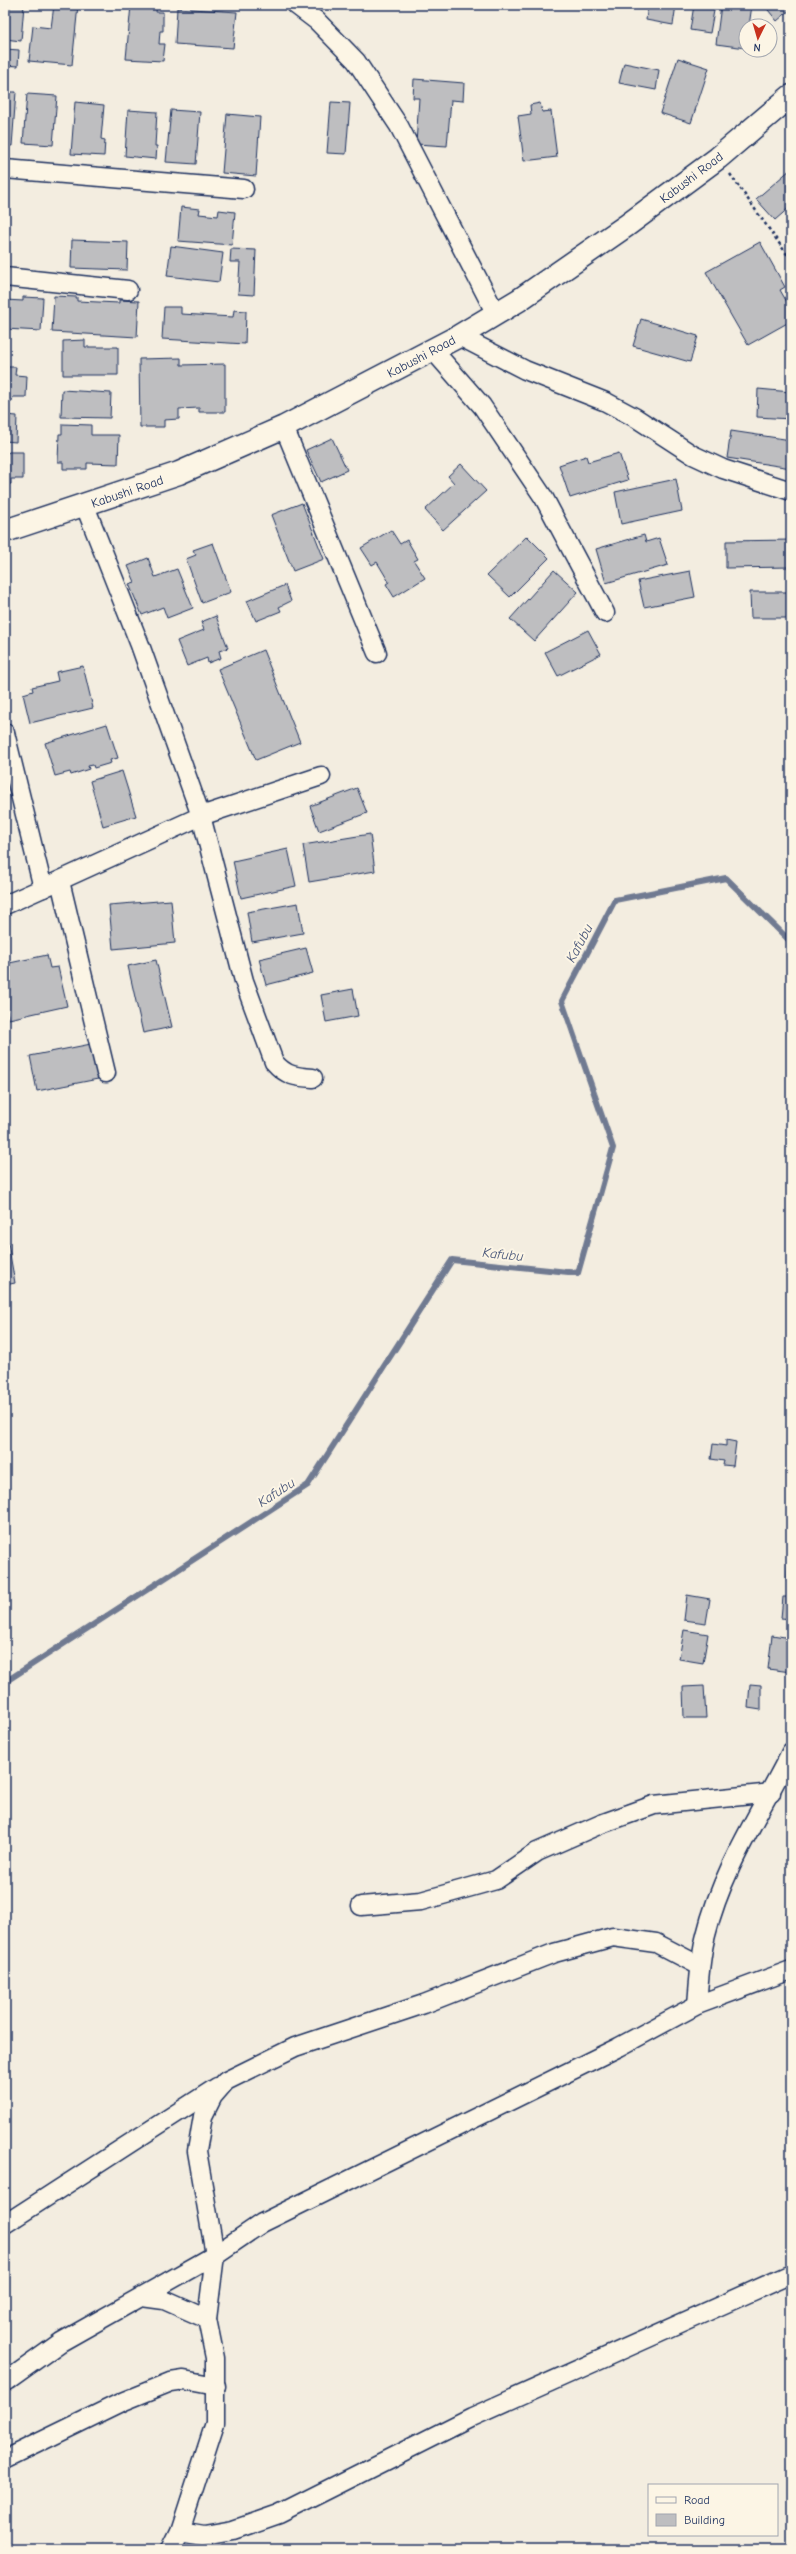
<svg xmlns="http://www.w3.org/2000/svg" width="796" height="2554" font-family="'Comic Neue',sans-serif">
	<rect width="100%" height="100%" fill="#f3ede0"/>
	<filter id="ink" filterUnits="userSpaceOnUse"><feTurbulence type="fractalNoise" baseFrequency=".025" numOctaves="2"/><feDisplacementMap in="SourceGraphic" scale="8" xChannelSelector="R" yChannelSelector="G"/><feConvolveMatrix kernelMatrix="1 2 1 2 8 2 1 2 1" color-interpolation-filters="sRGB"/></filter>
	<g filter="url(#ink)">
		<g fill="none" stroke-linecap="round" stroke-linejoin="round">
			<path stroke="#707a91" stroke-width="6" d="M5,1682L308,1485L452,1260L578,1273L613,1148L562,1001L615,900L726,878L791,942"/>
		</g>
		<g fill="#bebec0" stroke="#1b2f5e">
			<path d="M5,5H24L21,41L5,39Z"/>
			<path d="M54,5H78L72,65L29,61L33,26L51,28Z"/>
			<path d="M131,5H157L156,12H163V31H160L159,44H165L163,61L126,59Z"/>
			<path d="M583,5H605V7Z"/>
			<path d="M616,5H637L636,9Z"/>
			<path d="M648,5H676L673,25L646,20Z"/>
			<path d="M694,5H715L710,33L690,30Z"/>
			<path d="M721,5H752L749,26H746V48L716,44Z"/>
			<path d="M764,5H790L791,9L777,21Z"/>
			<path d="M177,8L237,12L233,48L175,44Z"/>
			<path d="M5,49L19,50L18,66L5,65Z"/>
			<path d="M678,58L709,68L691,123L660,113Z"/>
			<path d="M624,63L659,70L656,90L619,83Z"/>
			<path d="M414,79L464,83L463,101L451,100L447,146L416,144L419,98H413Z"/>
			<path d="M5,92H16L12,146L5,145Z"/>
			<path d="M27,94L57,96L53,145L23,143Z"/>
			<path d="M75,102L104,105L101,139L105,140L104,156L71,154Z"/>
			<path d="M331,102L350,103L346,154L327,153Z"/>
			<path d="M540,103L542,112L551,111L557,157L524,161L518,116L531,114L530,105Z"/>
			<path d="M128,110L157,112L155,146H157L156,159L125,156Z"/>
			<path d="M171,110L200,112L196,164L166,162Z"/>
			<path d="M227,114L260,117L256,176L222,173Z"/>
			<path d="M791,169V206L775,220L756,199Z"/>
			<path d="M181,207L200,209L199,214L218,216L219,210L235,212L232,245L178,241Z"/>
			<path d="M72,240L128,242L127,270L71,268Z"/>
			<path d="M760,242L785,287L780,290L791,309V321L748,345L706,272Z"/>
			<path d="M171,246L223,253L219,282L167,276Z"/>
			<path d="M231,249L256,250L254,295L238,294L240,262H230Z"/>
			<path d="M54,296L77,297V301L119,303V300L139,301L137,337L52,332Z"/>
			<path d="M23,297L43,298L41,331L5,329V300L23,301Z"/>
			<path d="M164,307H181V314L233,317L234,310L246,311L245,344L162,339Z"/>
			<path d="M641,319L698,336L690,362L633,346Z"/>
			<path d="M85,340V347H118V375H63V341Z"/>
			<path d="M181,358V365L225,364V412H199V408L179,409V419L164,420V427H140L139,359Z"/>
			<path d="M5,367H16L15,375L27,376L26,397H13L12,401H6V405Z"/>
			<path d="M758,389L791,392V419L757,417Z"/>
			<path d="M62,390L111,393L110,418L61,417Z"/>
			<path d="M5,415L17,416L16,442L5,441Z"/>
			<path d="M62,424L91,425V435H119L118,464L87,463V469H63V462H58L59,434H62Z"/>
			<path d="M731,431L791,440V468L727,458Z"/>
			<path d="M332,438L347,470L321,482L306,450Z"/>
			<path d="M9,452H23V479H11V484H5V455Z"/>
			<path d="M619,453L628,480L570,498L559,465L586,456L588,462Z"/>
			<path d="M461,464L486,491L443,530L425,510L454,483L448,476Z"/>
			<path d="M676,479L682,511L621,524L615,492Z"/>
			<path d="M302,503L324,559L293,571L271,515Z"/>
			<path d="M391,530L400,544L407,540L418,559L414,561L425,578L394,597L386,584L389,582L377,562L372,565L361,548Z"/>
			<path d="M644,535L646,542L659,538L668,565L606,583L596,549Z"/>
			<path d="M527,536L549,558L510,597L487,575Z"/>
			<path d="M791,540V567L726,568V541Z"/>
			<path d="M213,543L231,592L202,603L186,559L196,555L193,550Z"/>
			<path d="M148,558L155,577L177,569L193,608L167,618L163,607L142,615L129,584L135,582L128,566Z"/>
			<path d="M554,570L578,592L534,641L510,619Z"/>
			<path d="M690,571L695,597L644,607L638,581Z"/>
			<path d="M285,585L291,601L279,607L281,611L256,621L247,601Z"/>
			<path d="M750,592H791V618H751Z"/>
			<path d="M216,616L228,648L219,651L221,658L208,663L207,658L187,666L177,641L204,630L201,622Z"/>
			<path d="M588,630L601,654L558,676L545,652Z"/>
			<path d="M263,650L300,742L256,760L218,669Z"/>
			<path d="M83,666L93,708L30,723L23,694L33,691L32,687L58,681L56,672Z"/>
			<path d="M107,724L118,758L110,760L111,763L94,768L93,765L88,766L89,769L71,775L70,772L55,776L45,743Z"/>
			<path d="M122,771L136,816L103,826L90,781Z"/>
			<path d="M357,788L367,813L319,831L310,806Z"/>
			<path d="M370,834L375,871L309,882L303,845Z"/>
			<path d="M288,849L296,886L241,898L233,861Z"/>
			<path d="M171,900L175,943L113,949L109,905Z"/>
			<path d="M298,903L303,933L252,942L247,912Z"/>
			<path d="M306,948L313,973L266,985L259,959Z"/>
			<path d="M47,955L50,968L58,967L67,1006L9,1019L5,1001V964Z"/>
			<path d="M156,960L172,1027L143,1033L128,966Z"/>
			<path d="M353,989L358,1016L326,1022L321,995Z"/>
			<path d="M91,1044L98,1079L37,1091L30,1056Z"/>
			<path d="M5,1243H8L15,1283L5,1285Z"/>
			<path d="M726,1440L736,1442L733,1466L723,1465L724,1461L711,1459L713,1444L726,1446Z"/>
			<path d="M788,1552L791,1553V1581H787Z"/>
			<path d="M687,1595L710,1599L706,1623L684,1620Z"/>
			<path d="M783,1597H791V1619L781,1618Z"/>
			<path d="M684,1630L708,1634L703,1663L679,1659Z"/>
			<path d="M772,1635L791,1638V1672L768,1669Z"/>
			<path d="M750,1684L761,1685V1710L748,1708Z"/>
			<path d="M704,1686L706,1718H684L683,1687Z"/>
			<path d="M791,1910V1925L786,1913Z"/>
		</g>
		<g fill="none" stroke-linecap="round" stroke-linejoin="round">
			<defs>
				<g id="street">
					<path d="M296,5L317,21L356,61L399,126L496,314"/>
					<path d="M5,169L244,189"/>
					<path d="M5,277L128,290"/>
					<path d="M459,336L525,370L606,402L636,418L693,455L723,469L791,491"/>
					<path d="M433,350L482,406L544,498L605,613"/>
					<path d="M284,427L377,653"/>
					<path d="M85,506L140,645L201,816L244,981L274,1062C286,1076 296,1077 313,1078"/>
					<path d="M5,733L43,888L5,905"/>
					<path d="M60,881L106,1073"/>
					<path d="M43,888L201,816L321,776"/>
					<path d="M361,1906L421,1901L496,1880L537,1852L601,1824L654,1805L771,1793"/>
					<path d="M697,2005C699,1981 700,1957 706,1935C722,1869 761,1812 791,1752"/>
					<path d="M5,2224L217,2087"/>
					<path d="M142,2297L164,2300L207,2319"/>
					<path d="M5,2382L61,2342L215,2255L197,2151L203,2116L213,2096L226,2081L295,2047L424,2004L554,1953L613,1937L656,1943L700,1966"/>
					<path d="M5,2459L124,2401L171,2382L184,2380L216,2386"/>
					<path d="M180,2531L204,2535L233,2530L279,2514L472,2417L791,2274"/>
					<path d="M171,2549L180,2531L215,2423V2358L207,2319L215,2255L262,2223L619,2047L697,2005L791,1970"/>
				</g>
				<path id="secondary" d="M5,531L179,473L284,427L459,336L519,300L626,226L718,158L791,96"/>
			</defs>
			<use href="#street" stroke="#1b2f5e" stroke-width="21"/>
			<use href="#secondary" stroke="#1b2f5e" stroke-width="25"/>
			<path stroke="#1b2f5e" stroke-width="2.5" stroke-dasharray="3 3" stroke-linecap="butt" d="M730,174L791,260"/>
			<use href="#street" stroke="#fcf5e5" stroke-width="18"/>
			<use href="#secondary" stroke="#fcf5e5" stroke-width="22"/>
		</g>
	</g>
	<g text-anchor="middle" stroke-width="4" stroke-linejoin="round" paint-order="stroke">
		<g font-size="13" fill="#1b2f5e" stroke="#fcf5e5">
			<text transform="translate(691 177) rotate(-37)" y="5">Kabushi Road</text>
			<text transform="translate(421 356) rotate(-28)" y="5">Kabushi Road</text>
			<text transform="translate(127 491) rotate(-19)" y="5">Kabushi Road</text>
		</g>
		<g font-size="14" font-style="italic" fill="#465478" stroke="#fcf5e5">
			<text transform="translate(579 943) rotate(-62)" y="5">Kafubu</text>
			<text transform="translate(503 1254) rotate(6)" y="5">Kafubu</text>
			<text transform="translate(276 1492) rotate(-33)" y="5">Kafubu</text>
		</g>
	</g>
	<rect width="796" height="2554" fill="none" stroke="#fcf5e5" stroke-width="20"/>
	<rect x="10" y="10" width="776" height="2534" fill="none" stroke="#1b2f5e" stroke-width="1.5" filter="url(#ink)"/>
	<rect x="648" y="2484" width="130" height="52" fill="#fcf5e5" stroke="#a2a6af"/>
	<rect x="656" y="2497" width="20" height="6" fill="#fcf5e5" stroke="#a2a6af"/>
	<text x="684" y="2504" font-size="12" fill="#1b2f5e">Road</text>
	<rect x="656" y="2514" width="20" height="12" fill="#bebec0" stroke="#a2a6af"/>
	<text x="684" y="2524" font-size="12" fill="#1b2f5e">Building</text>
	<g transform="translate(758 38) rotate(185)"><circle r="19" fill="#fcf5e5" stroke="#a2a6af"/>
	<path d="M0-3L7 15L0 10L-7 15Z" fill="#c8321e"/>
	<text y="-6" font-size="11" font-weight="bold" text-anchor="middle" fill="#1b2f5e">N</text>
	</g>
</svg>
